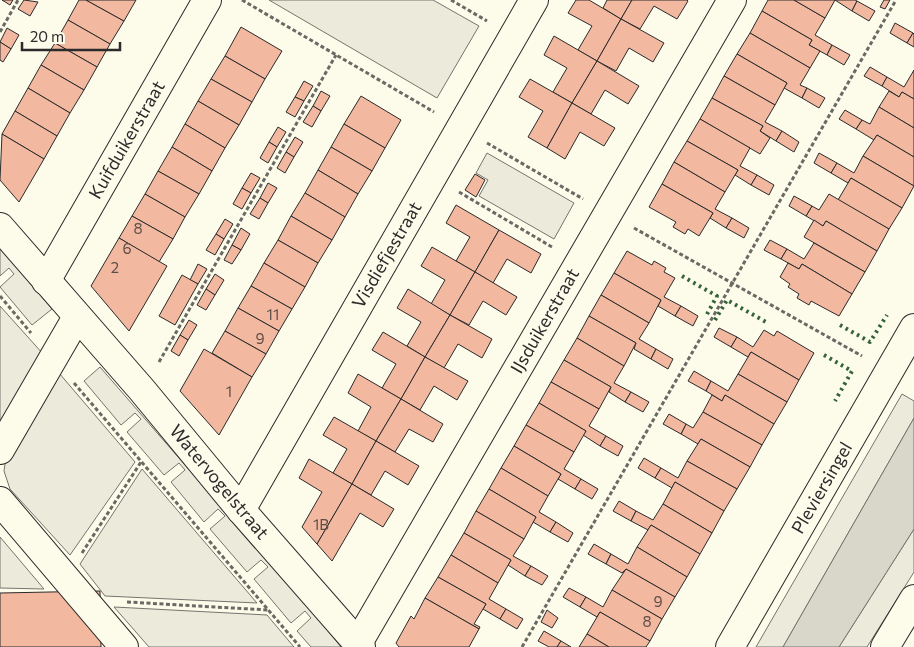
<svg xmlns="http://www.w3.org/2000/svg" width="914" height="647" font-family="Commissioner,sans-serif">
	<rect width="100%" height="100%" fill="#fdfbea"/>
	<g fill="#ecebdb" stroke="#74746e">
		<path d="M269,0H433L479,26L437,98Z"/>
		<path d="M487,153L574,203L554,239L479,196L488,180L476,173Z"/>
		<path d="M0,306L44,355L0,430Z"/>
		<path d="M59,373L135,462L70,555L10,489L4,471L6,457Z"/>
		<path d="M902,394L914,401V418L783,647H756Z"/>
		<path d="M142,469L257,603L105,596L80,564Z"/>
		<path d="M914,529V572L867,647H839Z"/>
		<path d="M0,537L44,589L0,588Z"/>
		<path d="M114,607L267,615L294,647H149Z"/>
	</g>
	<g fill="#eceadb" stroke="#74746e">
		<path d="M0,248L52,309L32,325L0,287L14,274L9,268L0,276Z"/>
		<path d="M100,367L315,615L341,647H311L297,631L311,618L305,611L291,623L254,579L268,567L261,560L247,572L210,529L225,516L218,509L204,522L171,482L185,470L179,463L164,475L127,432L141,419L135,413L121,425L84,381Z"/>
	</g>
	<path fill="#d8d7c9" stroke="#74746e" d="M914,418V529L839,647H783Z"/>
	<g fill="#f2b8a0" stroke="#2b2b2b">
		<path d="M2,0H13L10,5Z"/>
		<path d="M24,0L38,2L30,16L18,9Z"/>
		<path d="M79,0H86L124,21L110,44L68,20Z"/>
		<path d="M86,0H136L124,21Z"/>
		<path d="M576,0H589L621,19L597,61L578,50L592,26L568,13Z"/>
		<path d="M607,0H632L621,19L603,8Z"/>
		<path d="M632,0H687L688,1L677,19L654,6L640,29L621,19Z"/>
		<path d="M768,0H794L825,18L815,35L832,45L827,55L809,45L812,40L762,11Z"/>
		<path d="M794,0H835L825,18Z"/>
		<path d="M835,0H855L857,1L852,11Z"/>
		<path d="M884,0H890L885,9L880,7Z"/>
		<path d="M857,1L875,11L869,21L852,11Z"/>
		<path d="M762,11L812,40L809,45L820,51L810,68L750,33Z"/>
		<path d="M621,19L664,43L653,62L629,48L616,71L597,61Z"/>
		<path d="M68,20L110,44L97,67L55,43Z"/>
		<path d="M895,23L913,33L907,43L890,33Z"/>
		<path d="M241,27L282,51L265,79L225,56Z"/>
		<path d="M7,28L19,35L11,49L0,42Z"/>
		<path d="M750,33L810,68L800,85L807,88L802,98L784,88L787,83L737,54Z"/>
		<path d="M913,33L914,34V47L907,43Z"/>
		<path d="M554,36L597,61L572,103L553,92L567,68L544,55Z"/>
		<path d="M0,42L11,49L3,62L0,60Z"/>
		<path d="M55,43L97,67L84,90L41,65Z"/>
		<path d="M832,45L850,55L844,65L827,55Z"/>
		<path d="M737,54L787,83L775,105L724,76Z"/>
		<path d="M225,56L265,79L252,102L211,79Z"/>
		<path d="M597,61L639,86L628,104L605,90L591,114L572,103Z"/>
		<path d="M41,65L84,90L70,113L28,88Z"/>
		<path d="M870,67L887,77L882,86L864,76Z"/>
		<path d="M914,70V99L902,92L899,97L882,86L887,77L904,87Z"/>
		<path d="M724,76L775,105L765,122L782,131L776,141L760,131L763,126L712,98Z"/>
		<path d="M211,79L252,102L239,125L198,101Z"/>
		<path d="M530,79L572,103L547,148L528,137L543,111L519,97Z"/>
		<path d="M304,81L313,86L304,101L295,97Z"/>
		<path d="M28,88L70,113L57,136L15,111Z"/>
		<path d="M807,88L825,98L819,108L802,98Z"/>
		<path d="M321,91L330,96L321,111L313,106Z"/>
		<path d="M889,91L899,97L902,92L914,99V128L879,107Z"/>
		<path d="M361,96L401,120L385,148L344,124Z"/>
		<path d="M295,97L304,101L295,117L286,112Z"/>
		<path d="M712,98L763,126L760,131L770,138L760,154L700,119Z"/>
		<path d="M198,101L239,125L225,148L185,124Z"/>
		<path d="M572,103L615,128L604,146L580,132L565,159L547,148Z"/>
		<path d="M313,106L321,111L312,127L303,122Z"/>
		<path d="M879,107L914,128V157L877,135L874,140L856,129L862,120L870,124Z"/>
		<path d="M845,110L862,120L856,129L839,119Z"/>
		<path d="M15,111L57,136L44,159L2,134Z"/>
		<path d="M700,119L750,148L740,166L757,175L751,185L735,175L738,170L687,141Z"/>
		<path d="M185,124L225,148L212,171L172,147Z"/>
		<path d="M344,124L385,148L372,171L331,147Z"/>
		<path d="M278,127L286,132L277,147L269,142Z"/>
		<path d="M782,131L799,142L794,152L776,141Z"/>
		<path d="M2,134L44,159L19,202L0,180Z"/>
		<path d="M877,135L914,157V186L863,156Z"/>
		<path d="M295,137L303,142L294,157L286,152Z"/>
		<path d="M687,141L738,170L725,192L674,162Z"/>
		<path d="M269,142L277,147L268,163L260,158Z"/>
		<path d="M172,147L212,171L199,194L158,171Z"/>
		<path d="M331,147L372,171L358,194L318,170Z"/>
		<path d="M286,152L294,157L285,173L277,168Z"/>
		<path d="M819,153L837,163L831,173L814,163Z"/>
		<path d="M863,156L914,186L902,208L851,178L848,183L831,173L837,163L854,173Z"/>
		<path d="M674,162L725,192L715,209L732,218L726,228L710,218L713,213L662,184Z"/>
		<path d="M318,170L358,194L345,217L305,193Z"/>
		<path d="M158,171L199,194L185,217L145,194Z"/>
		<path d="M251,173L260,178L251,193L242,188Z"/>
		<path d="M475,174L485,180L476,197L465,190Z"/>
		<path d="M757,175L774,185L769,195L751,185Z"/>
		<path d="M851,178L902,208L889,229L838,200Z"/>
		<path d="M268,183L277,188L268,203L260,198Z"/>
		<path d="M662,184L713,213L699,236L688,229L685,234L673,227L676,222L649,207Z"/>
		<path d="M242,188L251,193L242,209L233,204Z"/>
		<path d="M305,193L345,217L332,240L291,216Z"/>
		<path d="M145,194L185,217L173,239L132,216Z"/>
		<path d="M829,194L889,229L877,251L826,221L823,226L806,216L812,206L819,210Z"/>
		<path d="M794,196L812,206L806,216L789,206Z"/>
		<path d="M260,198L268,203L259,219L250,214Z"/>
		<path d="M456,205L499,230L475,272L456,261L470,237L446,223Z"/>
		<path d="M132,216L173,239L159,262L119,238Z"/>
		<path d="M291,216L332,240L318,263L278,240Z"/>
		<path d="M732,218L749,228L744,238L726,228Z"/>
		<path d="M225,219L233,224L224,239L216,234Z"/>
		<path d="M814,220L823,226L826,221L877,251L865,272L804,237Z"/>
		<path d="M241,228L250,234L241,250L232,245Z"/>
		<path d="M499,230L541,254L531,273L507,259L493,283L475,272Z"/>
		<path d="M216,234L224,239L215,255L206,250Z"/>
		<path d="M119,238L167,266L129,331L91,286Z"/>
		<path d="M278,240L318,263L305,287L264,263Z"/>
		<path d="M770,240L787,249L781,259L764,250Z"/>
		<path d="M814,243L865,272L852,294L802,264L799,269L781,259L787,249L804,259Z"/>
		<path d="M232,245L241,250L232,264L224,260Z"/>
		<path d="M432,247L475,272L450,315L431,304L445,280L421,266Z"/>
		<path d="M627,251L652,265L654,261L666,268L664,272L675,278L664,297L681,306L675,316L658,306L661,300L614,273Z"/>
		<path d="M264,263L305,287L292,309L251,286Z"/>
		<path d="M788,263L799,269L802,264L852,294L839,316L811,301L809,305L797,298L799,294L788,287L790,284L780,277Z"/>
		<path d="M198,264L207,269L198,284L190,280Z"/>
		<path d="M475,272L517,297L506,315L483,301L469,325L450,315Z"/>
		<path d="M614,273L661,300L649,323L601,295Z"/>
		<path d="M215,274L224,280L215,295L206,289Z"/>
		<path d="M182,275L198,284L175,325L159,316Z"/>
		<path d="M251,286L292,309L279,331L238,308Z"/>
		<path d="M206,289L215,295L206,310L197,305Z"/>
		<path d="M408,289L450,315L425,357L407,346L421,322L397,308Z"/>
		<path d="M601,295L649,323L639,339L656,349L651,359L634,349L636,343L589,316Z"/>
		<path d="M681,306L698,316L693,326L675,316Z"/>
		<path d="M238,308L279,331L266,354L225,331Z"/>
		<path d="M450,315L492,339L482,358L458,344L444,368L425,357Z"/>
		<path d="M589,316L636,343L624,366L577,338Z"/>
		<path d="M189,320L197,325L188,340L180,335Z"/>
		<path d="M719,328L737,337L731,347L714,337Z"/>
		<path d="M764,330L774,336L777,331L814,353L799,380L751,352L748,357L731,347L737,337L753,347Z"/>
		<path d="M225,331L266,354L252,377L212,353Z"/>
		<path d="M383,332L425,357L401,399L382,388L396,364L372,350Z"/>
		<path d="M180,335L188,340L179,356L171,351Z"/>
		<path d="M577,338L624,366L614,383L631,392L625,402L609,392L611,387L564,360Z"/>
		<path d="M204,349L252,377L219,435L180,391Z"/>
		<path d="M656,349L673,359L668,369L651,359Z"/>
		<path d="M751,352L799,380L787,402L738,374Z"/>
		<path d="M425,357L468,381L457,400L434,386L420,410L401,399Z"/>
		<path d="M564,360L611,387L599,409L551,382Z"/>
		<path d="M694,371L711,381L706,391L688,381Z"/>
		<path d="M358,374L401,399L376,441L358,431L371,407L348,393Z"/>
		<path d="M738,374L787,402L774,424L725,395L722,401L706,391L711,381L728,391Z"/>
		<path d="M551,382L599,409L589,426L606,436L600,446L583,435L586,431L539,403Z"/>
		<path d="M631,392L649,402L643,412L625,402Z"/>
		<path d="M712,395L722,401L725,395L774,424L762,445L703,412Z"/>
		<path d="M401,399L443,424L433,442L409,429L395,452L376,441Z"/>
		<path d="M539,403L586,431L574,452L526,425Z"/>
		<path d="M703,412L762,445L750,467L701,439L698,444L681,434L686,424L693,428Z"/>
		<path d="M669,414L686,424L681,434L663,424Z"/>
		<path d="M334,417L376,441L352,484L333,473L347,449L323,435Z"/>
		<path d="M526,425L574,452L564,469L581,479L575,489L558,479L561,474L514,446Z"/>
		<path d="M606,436L623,446L618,456L600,446Z"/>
		<path d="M701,439L750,467L737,489L687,461Z"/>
		<path d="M376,441L419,466L408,485L385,471L371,495L352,484Z"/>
		<path d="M514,446L561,474L548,496L501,468Z"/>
		<path d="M644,458L661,468L655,478L638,468Z"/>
		<path d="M309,459L352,484L317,544L302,527L322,492L299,478Z"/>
		<path d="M687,461L737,489L724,511L675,482L672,488L655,478L661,468L678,478Z"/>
		<path d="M501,468L548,496L539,512L556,522L550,532L533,522L536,517L489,489Z"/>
		<path d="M581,479L598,489L592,499L575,489Z"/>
		<path d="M675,482L724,511L712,533L663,504Z"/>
		<path d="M352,484L394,509L383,527L360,513L332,561L317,544Z"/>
		<path d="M489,489L536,517L524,539L476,511Z"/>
		<path d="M619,501L636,511L631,521L613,511Z"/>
		<path d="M663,504L712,533L700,554L651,525L648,530L631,521L636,511L653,520Z"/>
		<path d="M476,511L524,539L513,556L531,566L525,576L508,565L511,560L464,533Z"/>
		<path d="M556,522L573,533L568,542L550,532Z"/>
		<path d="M651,525L700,554L687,577L637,547Z"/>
		<path d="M464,533L511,560L498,583L451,555Z"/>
		<path d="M594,544L611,554L606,564L588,554Z"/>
		<path d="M637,547L687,577L675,597L626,569L622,573L606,564L611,554L628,564Z"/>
		<path d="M451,555L498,583L489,599L506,609L500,619L483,609L486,604L438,577Z"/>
		<path d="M531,566L548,576L542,585L525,576Z"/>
		<path d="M626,569L675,597L662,619L612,590Z"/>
		<path d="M438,577L486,604L474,624L480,627L479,629L425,598Z"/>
		<path d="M569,588L586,597L580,607L563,597Z"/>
		<path d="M612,590L662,619L650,641L600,612L597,617L580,607L586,597L603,607Z"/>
		<path d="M100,591L101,647H0V593Z"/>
		<path d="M425,598L479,629L469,647H399L396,643L411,616L414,619Z"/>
		<path d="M506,609L523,619L517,629L500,619Z"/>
		<path d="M547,610L558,618L552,628L541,622Z"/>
		<path d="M600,612L650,641L646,647H609L587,634Z"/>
		<path d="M544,631L561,641L557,647H549L538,641Z"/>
		<path d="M587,634L609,647H579Z"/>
		<path d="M561,641L571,647H557Z"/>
	</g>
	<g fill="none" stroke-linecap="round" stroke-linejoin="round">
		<defs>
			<g id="minor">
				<path d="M0,227L142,390L241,510L361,647"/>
				<path d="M46,281L207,0"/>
				<path d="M0,450L77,317"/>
				<path d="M0,501L124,647"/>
				<path d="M241,510L534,0"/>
				<path d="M358,643L732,0"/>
				<path d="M730,647L914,328"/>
				<path d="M885,647L914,599"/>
			</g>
		</defs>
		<use href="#minor" stroke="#2b2b2b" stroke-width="30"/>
		<g stroke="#6a6964" stroke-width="3" stroke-dasharray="4 2.5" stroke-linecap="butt">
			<path d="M242,0L434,112"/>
			<path d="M451,0L487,21"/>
			<path d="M0,32L18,0"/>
			<path d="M487,143L583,199"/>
			<path d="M459,192L552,247"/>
			<path d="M634,228L862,356"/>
			<path d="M0,296L31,333"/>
			<path d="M159,362L336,55"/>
			<path d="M74,383L300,647"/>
			<path d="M82,553L141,462"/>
			<path d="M127,602L268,610"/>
			<path d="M522,647L896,0"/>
		</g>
		<use href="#minor" stroke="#fdfbea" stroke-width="28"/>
		<g stroke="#34623c" stroke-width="4" stroke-dasharray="2.5 4" stroke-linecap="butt">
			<path d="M682,276L717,296L706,316"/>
			<path d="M715,320L727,300L766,322"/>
			<path d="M840,325L870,342L887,315"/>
			<path d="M824,355L852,371L835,401"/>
		</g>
	</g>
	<g text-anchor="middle" stroke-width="4" stroke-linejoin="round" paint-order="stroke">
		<g font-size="15" fill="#5d4e48">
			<text x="138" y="234">8</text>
			<text x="127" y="254">6</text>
			<text x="115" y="273">2</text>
			<text x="273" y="320">11</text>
			<text x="260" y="344">9</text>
			<text x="229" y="397">1</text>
			<text x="321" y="530">1B</text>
			<text x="658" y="607">9</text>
			<text x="647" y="627">8</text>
		</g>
		<g font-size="18" fill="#2b2b2b" stroke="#fdfbea">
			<text transform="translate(127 140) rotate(-60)" y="6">Kuifduikerstraat</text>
			<text transform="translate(387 255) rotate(-60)" y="6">Visdiefjestraat</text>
			<text transform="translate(545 321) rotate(-60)" y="6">IJsduikerstraat</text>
			<text transform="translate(219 482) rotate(50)" y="6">Watervogelstraat</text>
			<text transform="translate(822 488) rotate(-60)" y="6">Pleviersingel</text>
		</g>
	</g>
	<path d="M22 42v8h98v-8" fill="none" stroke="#2b2b2b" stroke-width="2.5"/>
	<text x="30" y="42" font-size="15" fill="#2b2b2b" stroke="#fdfbea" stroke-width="4" paint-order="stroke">20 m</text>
</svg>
